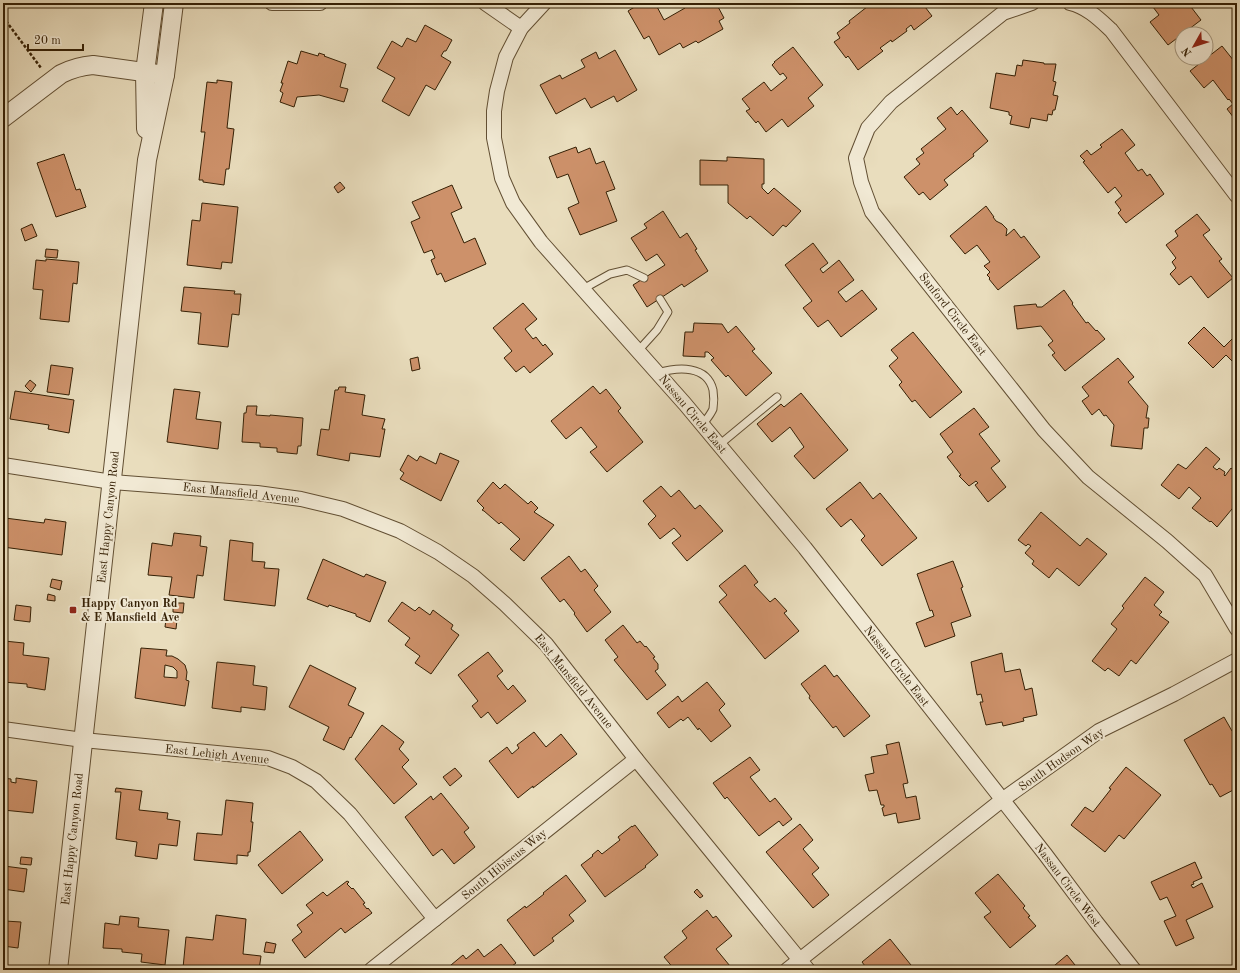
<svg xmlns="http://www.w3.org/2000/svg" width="1240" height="973" font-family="'Old Standard TT',serif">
	<rect width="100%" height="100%" fill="#e9ddbd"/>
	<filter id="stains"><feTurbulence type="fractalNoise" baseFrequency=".005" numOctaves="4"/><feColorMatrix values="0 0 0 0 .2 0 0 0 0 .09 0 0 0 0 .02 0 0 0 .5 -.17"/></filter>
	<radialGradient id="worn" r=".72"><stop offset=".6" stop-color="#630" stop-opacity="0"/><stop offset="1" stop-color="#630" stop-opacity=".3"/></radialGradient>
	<g fill="#cd916a" stroke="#352005" fill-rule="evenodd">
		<path d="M641,3H655L664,20L685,8L682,3H716L724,18L719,21L723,29L698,43L696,41L683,48L680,43L659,55L649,36L644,39L628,11Z"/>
		<path d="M872,3H922L932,16L914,30L911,25L906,29L907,31L892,42L891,40L880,48L883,51L858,70L848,56L846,58L834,42L840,38L837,33L850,23L849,21Z"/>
		<path d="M1150,3H1188L1201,20L1168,45L1150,22L1159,15Z"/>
		<path d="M425,25L452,40L446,51H444L441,56L451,62L435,90L426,85L409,116L382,101L395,78L377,68L392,41L402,47L407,38L416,42Z"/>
		<path d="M1222,46L1234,61L1237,58V122L1227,109L1233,104L1229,99L1228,100L1213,80L1204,88L1190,71Z"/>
		<path d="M793,47L823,85L808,98L814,106L788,127L782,119L766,132L758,121L756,123L746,111L750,109L742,99L764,82L771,91L787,78L783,73L780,75L772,65L775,62H774Z"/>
		<path d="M615,50L637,90L617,102L614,96L591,108L585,98L556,114L540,85L560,75L562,79L585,67L581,60L596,52L599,59Z"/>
		<path d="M301,51L318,56L319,53L325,55L324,56L346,64L340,87L348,89L344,102L319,95L297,97L294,107L280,102L283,93L280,91L283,83H281L288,61L297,64Z"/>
		<path d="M1023,60L1044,63V64H1056L1053,81L1056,82L1053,95L1058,96L1055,110H1053L1052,115L1048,114L1047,121L1031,118L1029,128L1010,124L1012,116L1009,115V112L990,108L996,73L1015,76L1017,65L1022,66Z"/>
		<path d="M217,80L232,82L227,128L234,129L229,169H226L224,185L203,182V180H199L205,132H201L207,82L217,83Z"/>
		<path d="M951,107L957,115L962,110L988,141L973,154L974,156L944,180L948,185L930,200L923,192L919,195L904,177L920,164L916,159L924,153L921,149L946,129L937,118Z"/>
		<path d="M1122,129L1135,145L1125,153L1138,171L1142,169L1147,176L1150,174L1164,194L1126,223L1118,213L1121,210L1115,202L1122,196L1115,187L1108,193L1083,162L1085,161L1080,156L1087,150L1091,155L1102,147L1100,145Z"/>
		<path d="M576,147L578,153L590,148L596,164L604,161L615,189L606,192L617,221L580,235L568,208L579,203L568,174L557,178L549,157Z"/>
		<path d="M64,154L76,190L80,189L86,207L56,217L37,163Z"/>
		<path d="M727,157L764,159V184H762V188L768,194L774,188L801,211L786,227L783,225L773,236L750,216L747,219L728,203V185H700V160L727,161Z"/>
		<path d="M340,182L345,188L338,193L334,187Z"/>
		<path d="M452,185L462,208L451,213L464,243L475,238L486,264L445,282L441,273L437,275L431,260L435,258L432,250L424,253L411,222L420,218L412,202Z"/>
		<path d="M202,203L238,207L232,263L222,262L221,269L187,265L192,220L200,221Z"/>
		<path d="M986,206L994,217H993L996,221L1002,224L1007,229L1006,236L1014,229L1021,238L1024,236L1040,257L998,290L989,279L990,278L987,275L990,272L984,266L990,262L977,245L965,254L950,236Z"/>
		<path d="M663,211L680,238L687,233L697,249L695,250L708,271L684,287L682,284L647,307L633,285L665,265L657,254L646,261L631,238L647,228L644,224Z"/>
		<path d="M1197,214L1210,230L1203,235L1222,259L1219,261L1233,278L1208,298L1191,276L1179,285L1170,274L1176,268L1172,262L1176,258L1166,245L1178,236L1175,231Z"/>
		<path d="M32,224L37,236L25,241L21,229Z"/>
		<path d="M813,243L828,263L820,269L823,273L839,260L854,280L838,292L846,302L862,290L877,309L841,337L828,320L818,327L803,308L812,301L785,265Z"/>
		<path d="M46,249L58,250L57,258L45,257Z"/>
		<path d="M46,259L79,262L77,284L73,283L69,322L40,319L43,290L33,289L36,260L46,261Z"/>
		<path d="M184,287L235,291L234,294H241L239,315L232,314L228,347L198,344L201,313L181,311Z"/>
		<path d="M1064,290L1073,303L1072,304L1086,323L1088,322L1096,331L1097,330L1105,339L1065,371L1052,355L1055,353L1048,345L1053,341L1041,326L1017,329L1014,306L1036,304L1037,307H1042Z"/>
		<path d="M523,303L537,319L525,329L533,339L536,337L543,346L545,344L553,354L530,373L524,366L516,372L504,358L512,351L493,328Z"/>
		<path d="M694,323L722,324L728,333L736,326L755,349L752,351L772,373L746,396L728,375L726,377L711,360L714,358L708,352H705V357L683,356L685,332H693Z"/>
		<path d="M1204,327L1224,347L1237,334V364L1236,365L1226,355L1213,368L1188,343Z"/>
		<path d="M913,332L962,392L930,418L915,400L912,402L899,385L902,382L889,366L898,358L891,350Z"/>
		<path d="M418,357L420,369L412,371L410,359Z"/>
		<path d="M1118,358L1134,377L1128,382L1148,406L1146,418H1149L1148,428H1144L1142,449L1111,446L1114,425L1106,415L1104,416L1099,409L1092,415L1082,401L1089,396L1082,387Z"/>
		<path d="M51,365L73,368L69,395L47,392Z"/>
		<path d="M30,380L36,385L31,392L25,386Z"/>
		<path d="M593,386L600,394L606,389L621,408L618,411L643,442L607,472L590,452L597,447L581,427L566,439L551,421Z"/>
		<path d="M339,387H346L345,392L365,395L362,415L385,419L382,429H385L380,457L350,453L349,461L317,455L321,429L329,430L335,390H338Z"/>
		<path d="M174,389L200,392L196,419L221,422L218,449L167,442Z"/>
		<path d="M15,391L74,400L69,433L48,429L49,425L10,419Z"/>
		<path d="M801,393L848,450L814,479L794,456L804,447L790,427L772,442L757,424L781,404L784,407Z"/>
		<path d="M247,406H257L256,415L270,416V415L303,418L301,446H298L297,454L277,452V448L260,447V443L242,442L244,413H246Z"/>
		<path d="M974,408L989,427L979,434L1000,461L991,468L1006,487L988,502L975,485L978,483L976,481L969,486L959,476L961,475L947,457L953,452L940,434Z"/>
		<path d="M1206,447L1220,459L1213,467L1217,470L1219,468L1225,472L1224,475L1225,476L1231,468L1237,473V503L1217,527L1211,521L1210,522L1192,508L1201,498L1189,487L1179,499L1161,485L1178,464L1186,469Z"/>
		<path d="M440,453L459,461L441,501L400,479L404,473L400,470L408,455L417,461L420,456L436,464Z"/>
		<path d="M493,482L500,489L505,484L528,504L531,501L538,508L534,512L554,525L524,561L510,549L520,539L501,522L499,524L484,511L482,510L484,508L477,501Z"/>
		<path d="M860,482L873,499L880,493L917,538L882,566L861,540L865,536L851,519L841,527L826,509Z"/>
		<path d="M661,486L671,497L679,490L695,509L700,505L723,531L687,561L672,543L681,536L674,528L660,539L648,524L656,516L643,501Z"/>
		<path d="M1041,512L1080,546L1087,538L1107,554L1079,586L1057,568L1049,578L1032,564L1034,561L1025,553L1031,546L1028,544L1026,546L1018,540Z"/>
		<path d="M5,518L44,523L45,519L66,522L62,555L3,547Z"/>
		<path d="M174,533L201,536L200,546L207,547L203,576L197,575L194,598L169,595L172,577L148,575L152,543L172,546Z"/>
		<path d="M230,540L253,543L252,561L265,562L264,568L279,569L275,606L224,600Z"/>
		<path d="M569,556L581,572L585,569L598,586L594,590L611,612L587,632L574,614L575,613L564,599L560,602L541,578Z"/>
		<path d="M323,559L364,577L366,574L386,582L370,622L356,616V614L329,605L328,607L307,599Z"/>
		<path d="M953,561L963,587L961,588L971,616L951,623L955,636L925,647L916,623L934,616L932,610L930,611L917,574Z"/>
		<path d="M745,565L758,582L754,585L770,602L775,598L787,611L784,613L799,631L765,659L719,602L727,595L719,586Z"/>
		<path d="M1145,577L1164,592L1154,605L1162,612L1159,615L1169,622L1136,664L1131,660L1119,676L1108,668L1105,671L1092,661L1117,629L1111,624L1124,608L1122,606Z"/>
		<path d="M52,579L62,581L60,590L50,587Z"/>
		<path d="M48,594L55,596V601L47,600Z"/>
		<path d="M402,602L415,611L419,607L430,615L433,610L453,625L451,629L459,635L431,674L415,663L420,656L405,645L410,638L388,621Z"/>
		<path d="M173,603H184L183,613L173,612Z"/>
		<path d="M16,605L31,607L30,622L14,620Z"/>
		<path d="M166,619L177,620L176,629L165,627Z"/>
		<path d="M623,625L637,643L640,641L645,647L646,646L655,657L653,658L658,664V669L655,671L666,685L647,700L614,660L618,657L605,640Z"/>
		<path d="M4,641L24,643L23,655L49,658L45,690L27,687V684L3,682Z"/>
		<path d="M141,648L167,650L166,656H172L178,659L185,665L187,672L186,680L189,681L185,706L135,698ZM165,665L173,667L177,671V678L164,677Z"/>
		<path d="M488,652L503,671L497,676L508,690L513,685L526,701L497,724L488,712L481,718L472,706L478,701L458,675Z"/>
		<path d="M1002,653L1005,672L1020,669L1025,690L1032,688L1037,715L1023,718L1024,721L1003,726L1002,722L986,725L980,702H983L981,694L977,695L971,662Z"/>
		<path d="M217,662L255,666L253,685L267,687L265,710L241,707V712L212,708Z"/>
		<path d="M310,665L356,688L348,705L364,713L351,738L350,737L344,750L323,740L329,727L289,707Z"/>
		<path d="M825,665L834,677L837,675L870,716L844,737L836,726L833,728L809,698L810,696L801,684Z"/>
		<path d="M707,682L725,704L719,710L731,726L711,742L699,728L698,730L688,717L683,721L681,719L669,728L657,713L678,696L682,702Z"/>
		<path d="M1224,717L1232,731L1235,730L1237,732V788L1220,797L1212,784L1210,785L1184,740Z"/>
		<path d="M382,725L404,742L399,749L409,760L402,767L417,784L394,804L355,759Z"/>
		<path d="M534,732L546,747L561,734L577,754L533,788V786L518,798L489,761L507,747L512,754L519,748L517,745Z"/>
		<path d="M899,742L908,783L903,784L906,798L916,796L920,819L898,823L896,813L884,816L882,808L884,807V805H881L877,790L869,791L865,775L874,773L871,757L888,754L886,745Z"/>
		<path d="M750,757L760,770L750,777L770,802L775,798L792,819L783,826L779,821L759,836L727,797L725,799L713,783Z"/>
		<path d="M1126,767L1161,795L1124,839L1119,835L1105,852L1071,825L1085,807L1093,812L1111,789L1109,788Z"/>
		<path d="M455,768L462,776L450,786L443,777Z"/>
		<path d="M3,778L11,779V782L16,783V778L37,781L33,813L3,810Z"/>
		<path d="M116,788L142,791L139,810L168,813L167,819L180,821L177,846L159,844L157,859L135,856L137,842L116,839L121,792H115Z"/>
		<path d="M441,793L469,828L464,832L475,847L454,864L442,849L433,856L405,817L431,796L433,800Z"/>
		<path d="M226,800L253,803L251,822H253L250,852H248V856L237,855V864L194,860L197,833L222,835Z"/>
		<path d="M800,824L813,840L803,849L819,868L812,874L829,895L813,908L766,852Z"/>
		<path d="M635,825L658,855L645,866L646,867L605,897L581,865L593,856L592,855L598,850L602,854L620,840L618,837L632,826V827Z"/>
		<path d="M300,831L323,860L282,894L258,865Z"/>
		<path d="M21,857L32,858L31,865L20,864Z"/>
		<path d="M1195,862L1202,878L1193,882L1194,884L1191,885L1193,888L1202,883L1213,907L1186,920L1194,938L1176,946L1164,921L1176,916L1167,897L1160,900L1151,882Z"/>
		<path d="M4,866L27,869L24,892L3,889Z"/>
		<path d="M998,874L1025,906L1023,908L1030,916L1028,917L1036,926L1010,948L984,917L991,912L975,893Z"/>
		<path d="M566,875L586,901L569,915L574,921L552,938L554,941L534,956L507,920L525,906L526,908L544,894L543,893Z"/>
		<path d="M347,881L349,882L347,884L352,889L353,888L365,903L363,904L367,909L368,908L372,913L345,933L341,928L305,958L292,940L302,932L297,925L313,913L306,905L323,892L327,896Z"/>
		<path d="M697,889L703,896L700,898L694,892Z"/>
		<path d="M707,910L713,918L716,916L732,936L716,949L730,966L725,970H695L693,967L689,970H675L664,957L687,938L682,931Z"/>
		<path d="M216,915L246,919L243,954L261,956L259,970H204L183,968L186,937L213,940Z"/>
		<path d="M120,916L139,918L138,927L169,930L165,965L141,962L142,954L122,952V949L103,948L105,923L119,925Z"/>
		<path d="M3,917H6L5,921L21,922L18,948L3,946Z"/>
		<path d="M890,939L915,970H868L862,962Z"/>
		<path d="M266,942L276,944L274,953L264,952Z"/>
		<path d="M501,944L516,963L507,970H445L463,955L466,959L478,949L484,957Z"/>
		<path d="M1067,955L1079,970H1049Z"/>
	</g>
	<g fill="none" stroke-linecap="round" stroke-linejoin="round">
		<defs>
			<g id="service">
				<path d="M583,289L610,274L627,270L644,278"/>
				<path d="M638,351L657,330L668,312L660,299"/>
				<path d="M658,373C678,367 707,365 713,390C714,396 714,403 713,409C711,414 706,420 703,424"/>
				<path d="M719,445L777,397"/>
			</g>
			<g id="minor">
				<path d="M272,3H320"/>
				<path d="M485,3L521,28"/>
				<path d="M544,3L521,28L506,57L497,91L494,111V138L502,178L513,203L541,242L685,404L805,548L1045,854L1096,922L1134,970"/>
				<path d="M1032,3L1003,13L891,102L868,128L856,158L861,182L872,212L1044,430L1088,477L1167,541L1205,575L1237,629"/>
				<path d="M1070,3C1087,7 1099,19 1111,30L1237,196"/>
				<path d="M3,465L112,482L257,493L301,499L343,509L400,531L438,552L473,576L505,604L546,644L636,759L808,970"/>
				<path d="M3,729L83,740L268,758L292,767L316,781L350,814L435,919"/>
				<path d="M371,970L636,759"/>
				<path d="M787,970L1002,800L1099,731L1174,694L1237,660"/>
			</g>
			<g id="tertiary">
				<path d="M3,118L61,74C71,69 81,66 93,65L165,75"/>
				<path d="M146,129L145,72L154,3"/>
				<path d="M58,970L147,160L165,75L174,3"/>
			</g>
		</defs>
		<use href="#service" stroke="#624f33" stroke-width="9"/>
		<use href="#minor" stroke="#624f33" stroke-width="16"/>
		<use href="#tertiary" stroke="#624f33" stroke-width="20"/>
		<path stroke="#352005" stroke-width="2.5" stroke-dasharray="3 2" stroke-linecap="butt" d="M3,17L41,68"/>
		<use href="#service" stroke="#f1e9d4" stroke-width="7"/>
		<use href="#minor" stroke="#f1e9d4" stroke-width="14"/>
		<use href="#tertiary" stroke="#f1e9d4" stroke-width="18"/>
	</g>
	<rect fill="#8f2418" stroke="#f1e9d4" stroke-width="1.5" x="69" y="606" width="8" height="8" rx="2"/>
	<g text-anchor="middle" stroke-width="4" stroke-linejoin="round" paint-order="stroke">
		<g font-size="12" fill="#352005" stroke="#f1e9d4">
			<text transform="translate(953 314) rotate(52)" y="4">Sanford Circle East</text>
			<text transform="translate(693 414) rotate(50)" y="4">Nassau Circle East</text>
			<text transform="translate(241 493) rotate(6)" y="4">East Mansfield Avenue</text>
			<text transform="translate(108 517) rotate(-84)" y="4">East Happy Canyon Road</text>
			<text transform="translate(897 666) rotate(52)" y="4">Nassau Circle East</text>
			<text transform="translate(574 681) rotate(51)" y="4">East Mansfield Avenue</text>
			<text transform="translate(217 754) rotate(6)" y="4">East Lehigh Avenue</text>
			<text transform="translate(1061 759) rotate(-35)" y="4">South Hudson Way</text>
			<text transform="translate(72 839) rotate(-84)" y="4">East Happy Canyon Road</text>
			<text transform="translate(504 864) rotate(-39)" y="4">South Hibiscus Way</text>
			<text transform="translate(1068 885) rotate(53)" y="4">Nassau Circle West</text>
		</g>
		<g font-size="12" font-weight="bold" fill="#352005" stroke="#f1e9d4" text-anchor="start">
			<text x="81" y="607">Happy Canyon Rd<tspan x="81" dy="14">&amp; E Mansfield Ave</tspan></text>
		</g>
	</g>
	<rect width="1240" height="973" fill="none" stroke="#e9ddbd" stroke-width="16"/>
	<rect x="4" y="4" width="1232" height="965" fill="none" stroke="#352005" stroke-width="2"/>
	<rect x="8" y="8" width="1224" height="957" fill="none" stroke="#352005"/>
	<g transform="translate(1194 46) rotate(231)"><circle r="19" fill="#f1e9d4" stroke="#a69981"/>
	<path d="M0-3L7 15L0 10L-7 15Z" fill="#8f2418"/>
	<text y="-6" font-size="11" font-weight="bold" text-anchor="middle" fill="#352005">N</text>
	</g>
	<path d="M28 44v6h55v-6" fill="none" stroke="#352005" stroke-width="2"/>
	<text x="34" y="44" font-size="12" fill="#352005" stroke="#f1e9d4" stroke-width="3" paint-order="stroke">20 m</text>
	<rect width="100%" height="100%" filter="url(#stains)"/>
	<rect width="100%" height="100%" fill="url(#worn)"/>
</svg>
